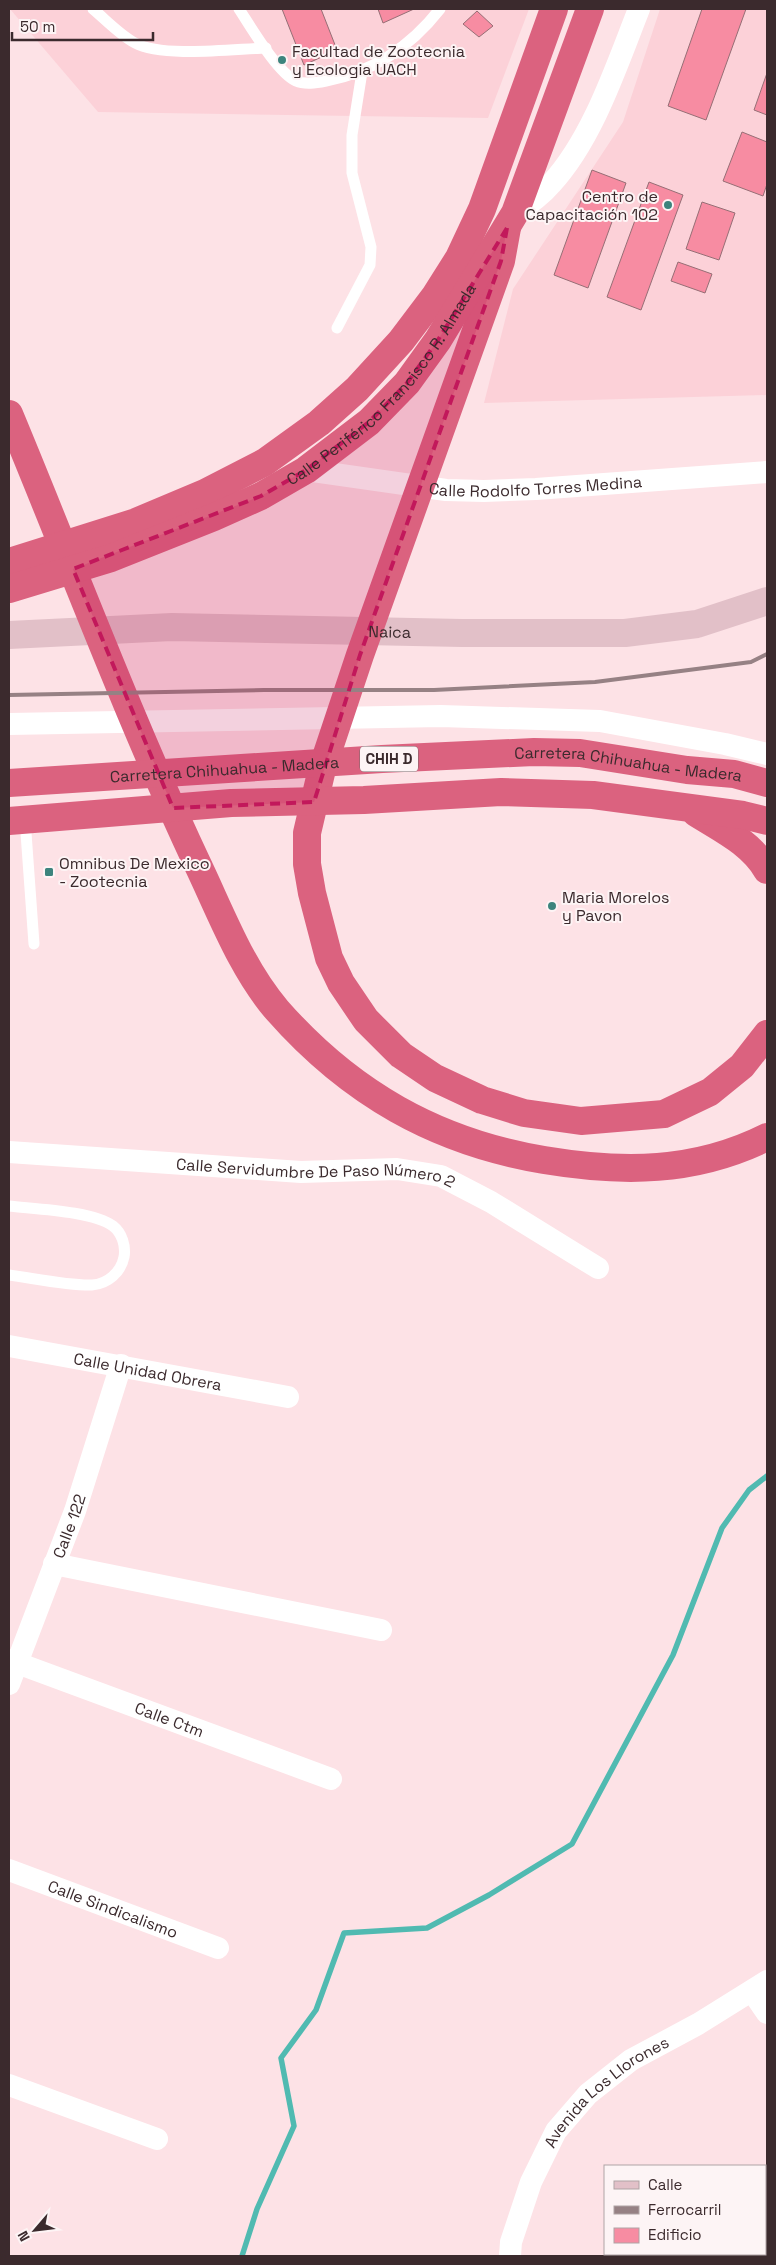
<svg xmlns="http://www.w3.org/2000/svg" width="776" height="2265" font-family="'Space Grotesk',sans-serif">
	<rect width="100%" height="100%" fill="#fde2e6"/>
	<g fill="#fcd1d8">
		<path d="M10,9H529L488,118L98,112Z"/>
		<path d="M660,9H767V395L484,403L513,289L623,122Z"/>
	</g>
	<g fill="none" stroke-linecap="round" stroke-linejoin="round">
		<path stroke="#50bab1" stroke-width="5.5" d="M242,2256L257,2209L294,2126L281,2058L316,2010L344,1933L427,1928L489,1895L572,1844L673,1655L722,1528L749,1490L767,1476"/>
	</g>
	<g fill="#f78ca2" stroke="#966e75">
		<path d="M282,9H321L337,50L304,65Z"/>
		<path d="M378,9H414L383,23Z"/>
		<path d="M702,9H746L706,120L668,106Z"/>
		<path d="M477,11L493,26L479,37L463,24Z"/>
		<path d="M767,73V115L754,110Z"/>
		<path d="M742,132L767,142V184L763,196L723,181Z"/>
		<path d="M592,170L626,183L588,288L554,275Z"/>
		<path d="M649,182L683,195L641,310L607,297Z"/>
		<path d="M702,202L735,213L719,260L686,249Z"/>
		<path d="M678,262L712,274L705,293L671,281Z"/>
	</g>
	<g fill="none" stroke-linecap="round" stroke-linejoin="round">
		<g stroke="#fff" stroke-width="11">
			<path d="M93,9C106,20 120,35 135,43C162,58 234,49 266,48"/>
			<path d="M239,9C251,27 277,72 296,81C305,85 316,83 326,81C373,72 411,46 440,9"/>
			<path d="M337,328L370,265L371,247L352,173V135L362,72"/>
			<path d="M25,819L34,944"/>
			<path d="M9,1206C35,1209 93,1211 113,1226C122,1233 126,1246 124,1257C121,1272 108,1284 92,1285C70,1286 32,1278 9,1275"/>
		</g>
		<g stroke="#fff" stroke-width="22">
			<path d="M515,213C528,205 541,196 551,184C593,138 616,67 639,9"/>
			<path id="s1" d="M306,470L446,490L484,491L536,489L767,472"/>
			<path d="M9,724L441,716L600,721L725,744L767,754"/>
			<path id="s2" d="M9,1152L301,1172L397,1169L441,1176L491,1202L598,1268"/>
			<path id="s3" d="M9,1346L288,1397"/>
			<path d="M54,1564L381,1630"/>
			<path id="s4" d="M9,1660L331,1779"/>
			<path id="s5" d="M9,1684L75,1511L121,1365"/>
			<path id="s6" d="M9,1870L218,1948"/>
			<path d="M752,1991L767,2013"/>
			<path d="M9,2085L157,2139"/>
			<path id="s7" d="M510,2256L511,2242L531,2182L556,2131L588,2094L631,2060L698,2024L767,1981"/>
		</g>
		<path stroke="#e2c0c8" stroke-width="28" id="s8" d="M9,635L172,627L462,633H625L697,624L767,601"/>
		<g stroke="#db627f" stroke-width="28">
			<path d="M507,228L501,261L360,655L322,769L307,833V864L312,893L329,958L341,983L366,1020L401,1055L435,1078L482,1100L524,1113L581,1121L664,1114L710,1092L742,1066L767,1034"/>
			<path d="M9,414C71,563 128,716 197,863C221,913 241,968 277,1010C350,1093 436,1142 544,1160C622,1173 695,1173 767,1137"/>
			<path d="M9,562L136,522L205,493L265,462L319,423L357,389L401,341L435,296L459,258L482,209L554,9"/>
			<path id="s9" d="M9,589L111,558L214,517L261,496L306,470L369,422L407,383L438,340L515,213L590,9"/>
			<path id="s10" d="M9,783L382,759L534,752L580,753L687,770L734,774L767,783"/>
			<path d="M696,813C723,830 751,843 767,870"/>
			<path d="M9,821L231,803L364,800L501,792L593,795L743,815L767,821"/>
		</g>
		<path stroke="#968184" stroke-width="4" d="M9,695L264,690H434L595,682L751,662L767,654"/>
	</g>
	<path fill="#c2185b" fill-opacity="0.2" stroke="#c2185b" stroke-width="4" stroke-dasharray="10 6" stroke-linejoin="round" d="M507,228L501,261L360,655L314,802L173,808L73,569L261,496L306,470L369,422L407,383L438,340Z"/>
	<g fill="#3d847d" stroke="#fdf4f5" stroke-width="2">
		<circle cx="282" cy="60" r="5"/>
		<circle cx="668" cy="205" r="5"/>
		<rect x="44" y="867" width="10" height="10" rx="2.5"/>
		<circle cx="552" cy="906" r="5"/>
	</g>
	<g text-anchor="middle" stroke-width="4" stroke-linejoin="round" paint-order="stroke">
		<rect fill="#fdf4f5" stroke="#756769" stroke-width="1" x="360" y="746.5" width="58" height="25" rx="4"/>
		<g font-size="15" font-weight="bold" fill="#3b2a2d">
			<text x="389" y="764">CHIH D</text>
		</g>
		<g font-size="16" fill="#3b2a2d" stroke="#fdf4f5" text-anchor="start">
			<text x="292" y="57">Facultad de Zootecnia<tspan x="292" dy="18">y Ecologia UACH</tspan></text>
			<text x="658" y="202" text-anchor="end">Centro de<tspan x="658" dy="18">Capacitación 102</tspan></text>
			<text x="59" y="869">Omnibus De Mexico<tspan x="59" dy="18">- Zootecnia</tspan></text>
			<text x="562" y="903">Maria Morelos<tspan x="562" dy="18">y Pavon</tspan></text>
		</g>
		<g font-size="16" fill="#3b2a2d" stroke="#fdf4f5">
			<text dy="6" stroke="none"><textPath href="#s9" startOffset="436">Calle Periférico Francisco R. Almada</textPath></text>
			<text dy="6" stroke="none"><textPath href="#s1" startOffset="231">Calle Rodolfo Torres Medina</textPath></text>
			<text dy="6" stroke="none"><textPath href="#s8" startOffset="381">Naica</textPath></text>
			<text dy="6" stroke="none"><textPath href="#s10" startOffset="621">Carretera Chihuahua - Madera</textPath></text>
			<text dy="6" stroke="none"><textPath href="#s10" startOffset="216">Carretera Chihuahua - Madera</textPath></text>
			<text dy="6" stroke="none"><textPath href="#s2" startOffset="308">Calle Servidumbre De Paso Número 2</textPath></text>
			<text dy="6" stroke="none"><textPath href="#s3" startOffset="141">Calle Unidad Obrera</textPath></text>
			<text dy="6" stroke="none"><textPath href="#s5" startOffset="169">Calle 122</textPath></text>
			<text dy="6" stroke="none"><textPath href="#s4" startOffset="171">Calle Ctm</textPath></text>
			<text dy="6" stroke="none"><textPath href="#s6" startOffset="111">Calle Sindicalismo</textPath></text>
			<text dy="6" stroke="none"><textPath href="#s7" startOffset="198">Avenida Los Llorones</textPath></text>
		</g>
	</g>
	<rect width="776" height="2265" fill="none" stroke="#3b2a2d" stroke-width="20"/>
	<rect x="604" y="2165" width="162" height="90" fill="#fdf4f5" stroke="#afa3a5"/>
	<rect x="614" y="2181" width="25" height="8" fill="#e2c0c8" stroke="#afa3a5"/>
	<text x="648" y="2190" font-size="15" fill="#3b2a2d">Calle</text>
	<rect x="614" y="2206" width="25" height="8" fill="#968184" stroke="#afa3a5"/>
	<text x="648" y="2215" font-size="15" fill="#3b2a2d">Ferrocarril</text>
	<rect x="614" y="2228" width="25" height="15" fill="#f78ca2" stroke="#afa3a5"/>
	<text x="648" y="2240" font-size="15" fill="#3b2a2d">Edificio</text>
	<g transform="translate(35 2230) rotate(242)" stroke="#fdf4f5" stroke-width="4" paint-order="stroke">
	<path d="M0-4L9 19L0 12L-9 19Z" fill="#3b2a2d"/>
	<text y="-8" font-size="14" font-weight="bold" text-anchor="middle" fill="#3b2a2d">N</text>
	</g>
	<path d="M12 32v8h141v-8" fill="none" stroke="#3b2a2d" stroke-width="2.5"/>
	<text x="20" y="32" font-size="15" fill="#3b2a2d" stroke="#fdf4f5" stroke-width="4" paint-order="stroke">50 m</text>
</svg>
